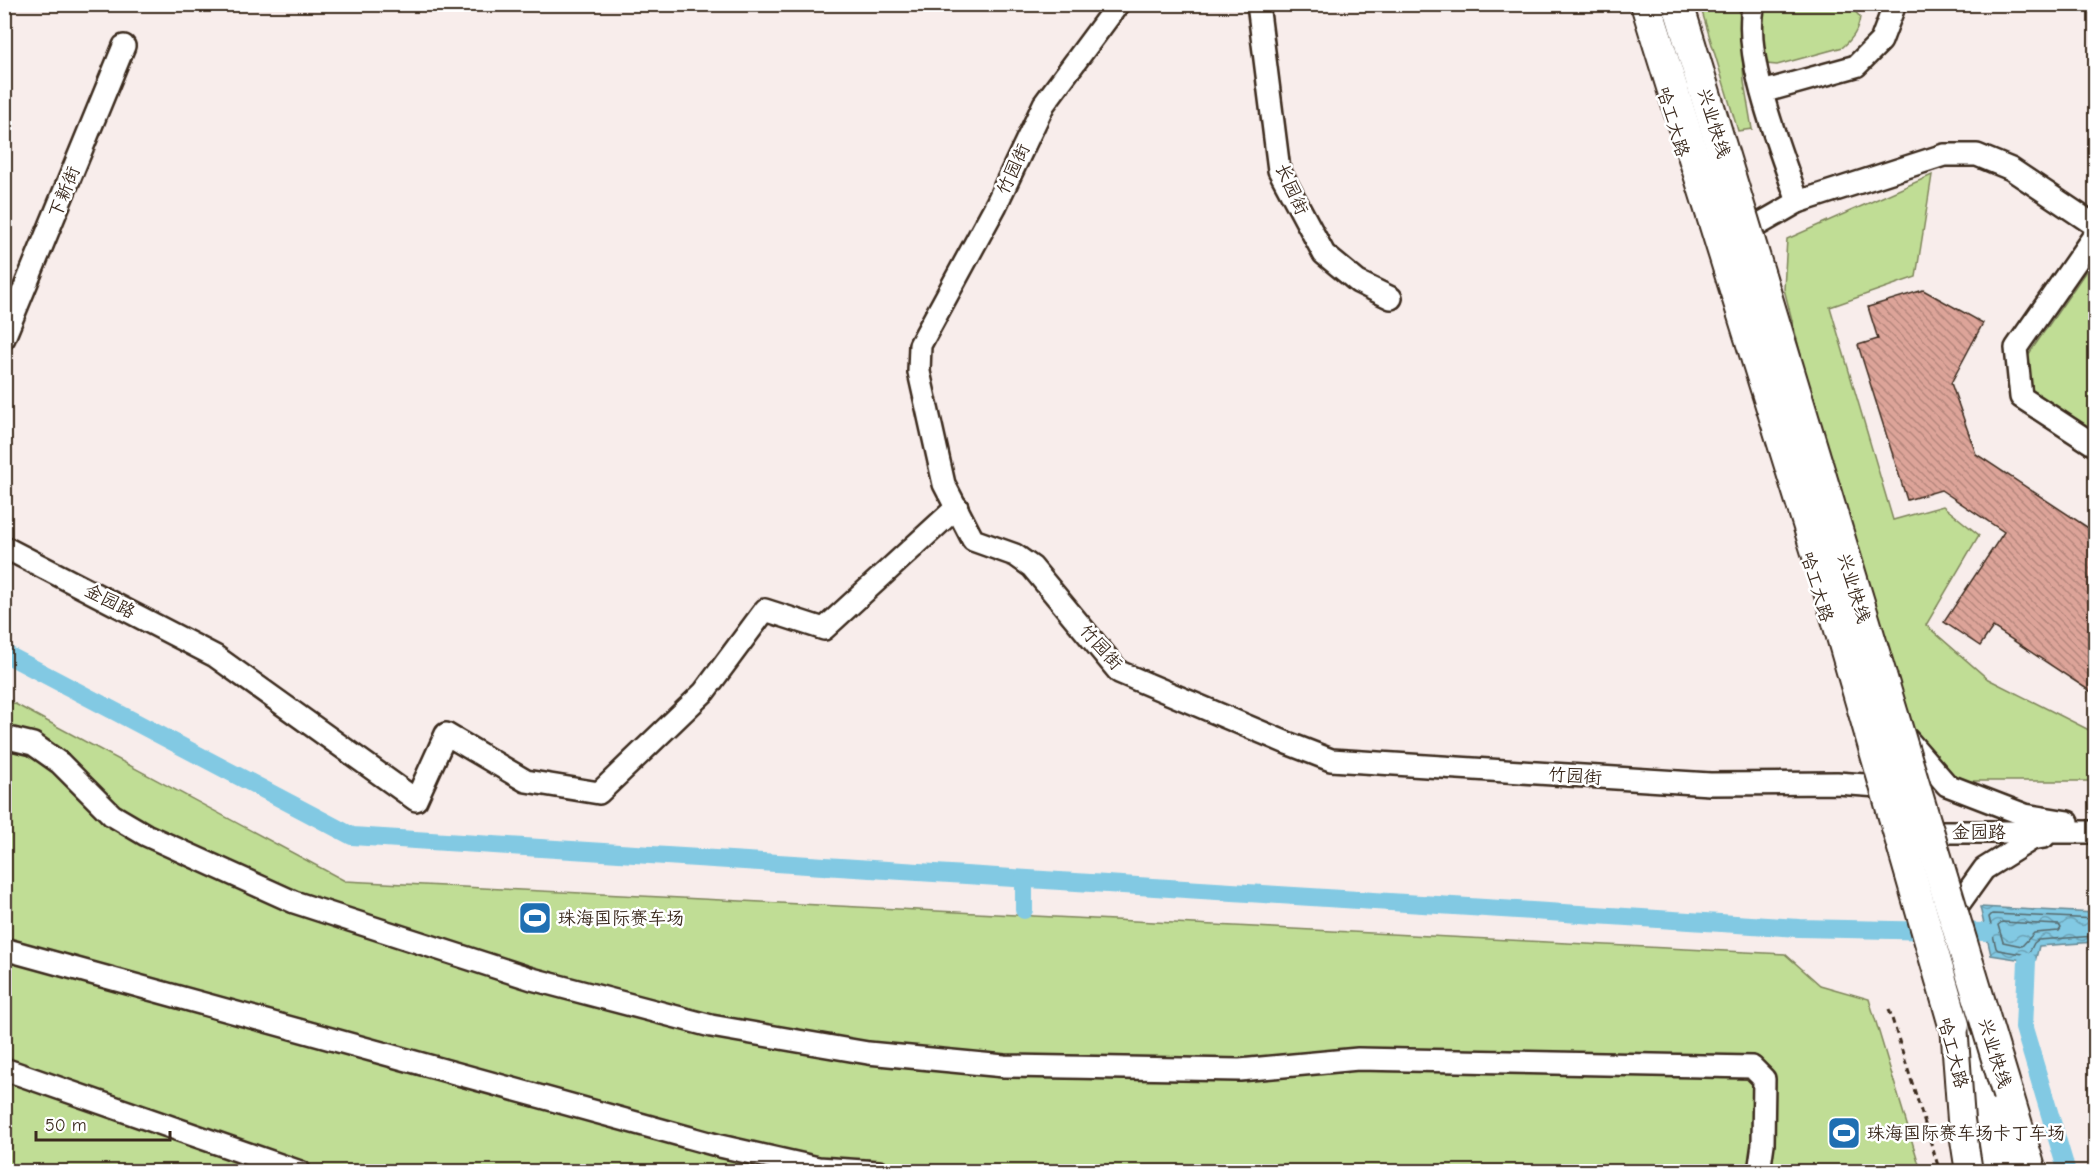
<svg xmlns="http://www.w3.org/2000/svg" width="2100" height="1176" font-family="'Comic Neue','LXGW WenKai TC',sans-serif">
	<defs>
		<pattern id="water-waves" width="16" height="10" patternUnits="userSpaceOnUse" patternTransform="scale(1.5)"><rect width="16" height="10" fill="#82c9e3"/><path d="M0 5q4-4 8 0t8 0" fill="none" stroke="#6ca3b7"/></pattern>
		<pattern id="building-back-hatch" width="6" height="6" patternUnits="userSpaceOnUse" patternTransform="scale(1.5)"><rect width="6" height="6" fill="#dda499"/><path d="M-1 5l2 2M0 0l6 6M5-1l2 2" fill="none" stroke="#b4867c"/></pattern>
	</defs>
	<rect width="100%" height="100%" fill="#f8edeb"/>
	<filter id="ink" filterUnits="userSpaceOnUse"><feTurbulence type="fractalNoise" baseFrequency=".0167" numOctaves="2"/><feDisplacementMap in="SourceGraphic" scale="12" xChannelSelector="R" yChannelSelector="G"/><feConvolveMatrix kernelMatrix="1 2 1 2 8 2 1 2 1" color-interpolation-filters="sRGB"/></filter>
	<g filter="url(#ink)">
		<g fill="#c0dd95" stroke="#7e845a" stroke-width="1.5">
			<path d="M1700,5H1740L1739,9L1744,82L1752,129L1738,131Z"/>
			<path d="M1762,5H1826L1832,7L1852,8L1860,17C1858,31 1853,38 1843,47L1777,65L1766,64L1760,51Z"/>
			<path d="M1932,175L1916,277L1830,307L1893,520L1943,506L1979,535L1926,625L1988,679L2095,733V781H1966L1923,767L1844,524L1784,289L1787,239Z"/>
			<path d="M2095,258V435L2029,390L2026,358Z"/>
			<path d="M4,698L345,881L1785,954L1820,985L1869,999L1921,1171H5Z"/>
		</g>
		<path fill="url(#water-waves)" stroke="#668994" stroke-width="1.5" d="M1980,907L2095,913V942L2039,946L2035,962L1991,955Z"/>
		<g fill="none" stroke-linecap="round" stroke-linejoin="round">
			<g stroke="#576a6d" stroke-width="1.5">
				<path d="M2096,919L1992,914L1989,917L1996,948L1998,950L2028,955L2034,943L2038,940L2096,936"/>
				<path d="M2002,922L2059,925L2061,928L2059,931L2034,933L2022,946L2003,942L1998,925Z"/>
			</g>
			<g stroke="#82c9e3" stroke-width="18">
				<path d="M4,653L352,836L1799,928L1986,932"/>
				<path d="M1024,879V910"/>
				<path d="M2027,961L2024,1028L2067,1172"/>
			</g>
		</g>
		<path fill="url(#building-back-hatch)" stroke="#3b2a1e" stroke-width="1.5" d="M1923,290L1983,323L1951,383L1976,454L2096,533V695L1993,627L1980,646L1944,622L2004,532L1941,490L1907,500L1858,345L1878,339L1868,307Z"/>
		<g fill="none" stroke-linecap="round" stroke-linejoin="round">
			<defs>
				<g id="minor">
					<path d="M1118,4L1044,104L996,205L920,345L919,372L944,484L973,540L1015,555L1032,567L1119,672L1287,743L1331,760L1710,784L1837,783L1878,786L1894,798"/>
					<path d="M1258,4L1279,170L1324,254L1358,282L1391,298"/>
					<path d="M1754,4C1741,56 1781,151 1798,202"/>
					<path d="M1762,92L1856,66L1881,41L1895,4"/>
					<path d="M1756,226L1798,202L1944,155H1977L2011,169L2096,226"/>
					<path d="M2096,233L2016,348L2021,397L2096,446"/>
					<path d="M4,338L124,46"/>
					<path d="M4,547L215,656L416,800L446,734L526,781L599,793L704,692L765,610L824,629L957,507"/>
					<path d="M4,737L33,744L60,763L112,815L146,835L294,902L532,979L711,1026L868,1053L1004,1066L1240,1070L1358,1059L1752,1067L1764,1079L1763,1144L1759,1172"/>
					<path d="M1907,739L1947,785L2025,815L2068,822"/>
					<path d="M1920,820L1935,832H2096"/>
					<path d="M1956,908L1984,869L2032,839L2044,837"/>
					<path d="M1955,938L1953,966L2014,1172"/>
					<path d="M4,949L720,1146L818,1168L879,1172"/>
					<path d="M4,1069L300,1172"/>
				</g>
				<g id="highway">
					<path d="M1960,1045L1996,1172"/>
					<path d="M2008,1095L2031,1172"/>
				</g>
			</defs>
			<use href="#minor" stroke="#3b2a1e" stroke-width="26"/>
			<use href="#highway" stroke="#3b2a1e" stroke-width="34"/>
			<path stroke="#3b2a1e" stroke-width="3" stroke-dasharray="6 4.5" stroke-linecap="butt" d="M1889,1009L1940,1172"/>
			<use href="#minor" stroke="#fff" stroke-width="21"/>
			<use href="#highway" stroke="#fff" stroke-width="30"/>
			<defs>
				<path id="major-bridge" d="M1954,1025L1961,1120L1969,1172"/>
				<g id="highway-bridge">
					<path d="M1646,4L1828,588L1954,1025"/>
					<path d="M1678,4L2008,1095"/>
				</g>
			</defs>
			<use href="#major-bridge" stroke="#3b2a1e" stroke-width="30" stroke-linecap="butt"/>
			<use href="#highway-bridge" stroke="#3b2a1e" stroke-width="34" stroke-linecap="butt"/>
			<use href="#major-bridge" stroke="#fff" stroke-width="26"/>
			<use href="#highway-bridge" stroke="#fff" stroke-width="30"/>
		</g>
	</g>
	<defs>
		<symbol id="stadium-square" viewBox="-11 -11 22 22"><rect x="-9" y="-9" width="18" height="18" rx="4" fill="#1f6fb2" stroke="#fff"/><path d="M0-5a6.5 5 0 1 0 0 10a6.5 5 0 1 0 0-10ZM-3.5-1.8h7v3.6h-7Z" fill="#fff"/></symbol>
	</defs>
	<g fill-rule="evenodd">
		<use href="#stadium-square" x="516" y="899" width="38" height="38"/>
		<use href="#stadium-square" x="1825" y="1114" width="38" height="38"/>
	</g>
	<g text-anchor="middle" stroke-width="5" stroke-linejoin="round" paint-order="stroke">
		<g font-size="18" fill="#3b2a1e" stroke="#fff">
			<text transform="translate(1673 122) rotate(73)" y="6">哈工大路</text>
			<text transform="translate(1714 123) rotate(73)" y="6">兴业快线</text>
			<text transform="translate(1013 169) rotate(-65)" y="6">竹园街</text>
			<text transform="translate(1292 189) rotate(66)" y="6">长园街</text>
			<text transform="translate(64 192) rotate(-68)" y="6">下新街</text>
			<text transform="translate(1817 587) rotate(73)" y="6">哈工大路</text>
			<text transform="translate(1854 588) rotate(73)" y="6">兴业快线</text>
			<text transform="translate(110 601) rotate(27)" y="6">金园路</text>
			<text transform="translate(1101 647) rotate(48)" y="6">竹园街</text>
			<text transform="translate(1575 776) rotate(4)" y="6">竹园街</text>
			<text x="1979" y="838">金园路</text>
			<text transform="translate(1953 1053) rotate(75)" y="6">哈工大路</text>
			<text transform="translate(1995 1053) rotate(73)" y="6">兴业快线</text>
		</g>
		<g font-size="18" fill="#3b2a1e" stroke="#fff" text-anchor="start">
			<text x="558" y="924">珠海国际赛车场</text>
			<text x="1867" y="1139">珠海国际赛车场卡丁车场</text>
		</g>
	</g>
	<rect width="2100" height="1176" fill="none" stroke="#fff" stroke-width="24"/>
	<rect x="12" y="12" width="2076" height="1152" fill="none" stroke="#3b2a1e" stroke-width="2" filter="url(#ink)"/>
	<path d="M36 1131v9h134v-9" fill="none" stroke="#3b2a1e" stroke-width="3"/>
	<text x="45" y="1131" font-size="18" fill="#3b2a1e" stroke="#ffffff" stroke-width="4.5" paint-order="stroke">50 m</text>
</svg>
